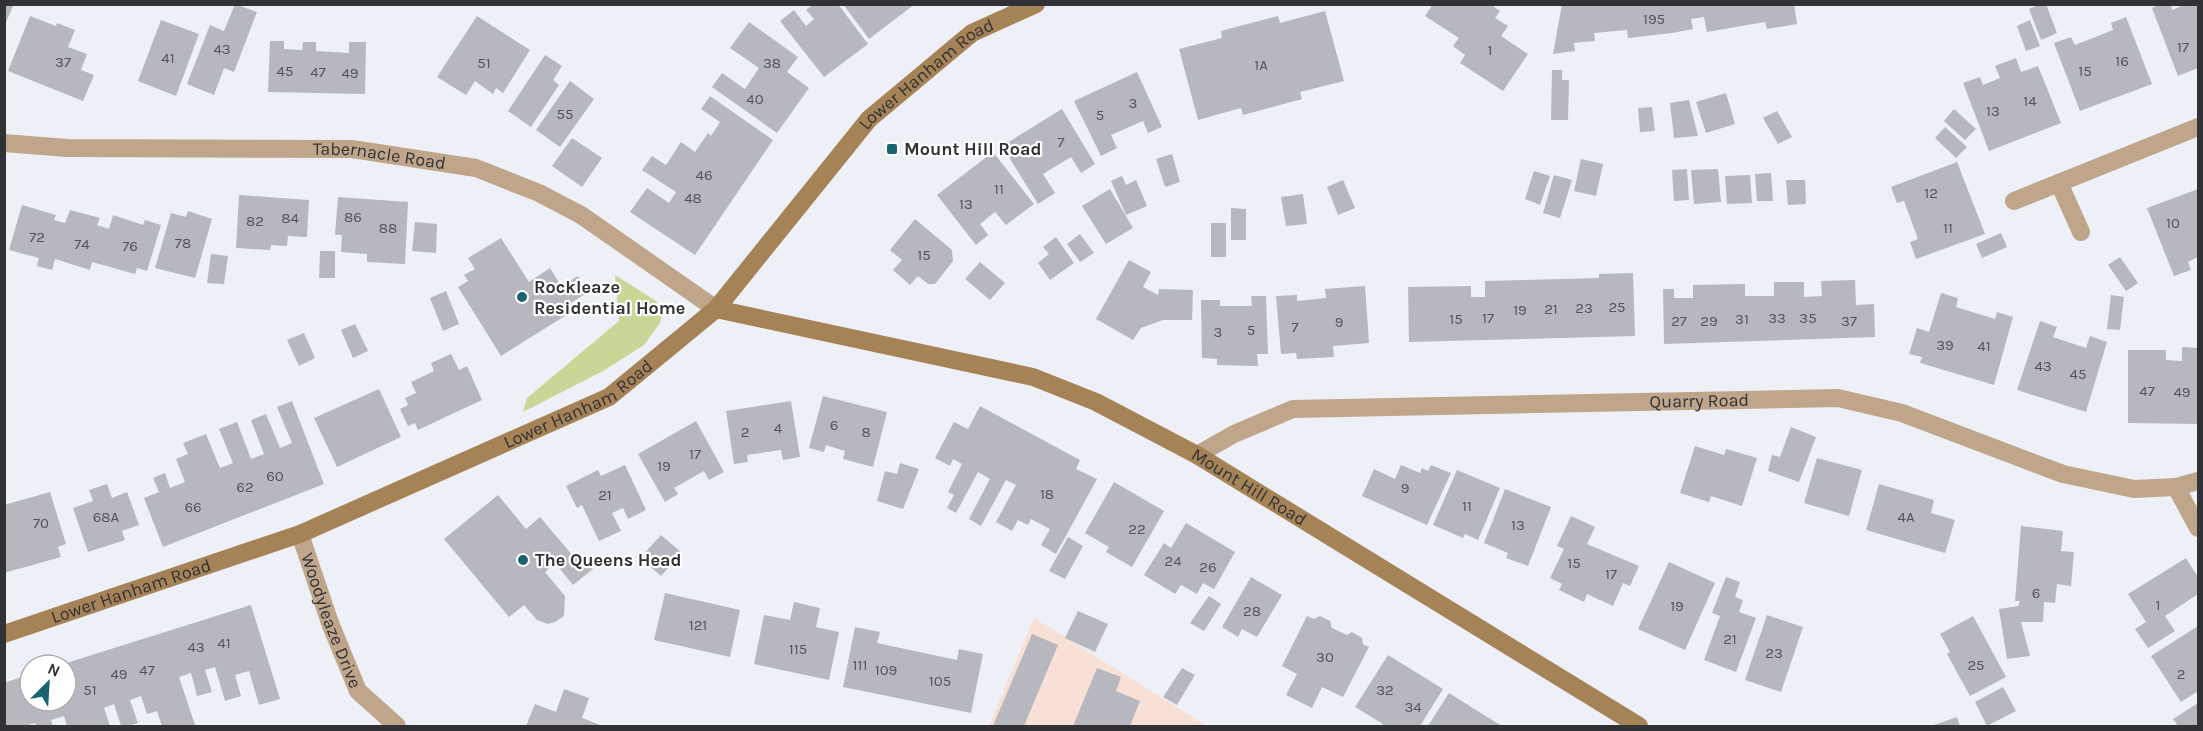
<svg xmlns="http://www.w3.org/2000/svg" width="2203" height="731" font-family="Karla,sans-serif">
	<rect width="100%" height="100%" fill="#eef0f7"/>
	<path fill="#f9e0d6" d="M1034,618L1207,726H989Z"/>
	<path fill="#c9d796" d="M615,275L656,301L662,312L660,323L644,345L603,371L523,412L527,398L619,321Z"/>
	<g fill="#b7b8bf">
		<path d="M4,4H14L6,22L4,21Z"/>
		<path d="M235,4L257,12L234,72L224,68L214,95L187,84L210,25L224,31Z"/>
		<path d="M814,4H838L868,44L824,77L780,21L794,10L806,26L814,19L806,10Z"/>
		<path d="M843,4H915L869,39Z"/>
		<path d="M1433,4H1490L1500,11L1495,18L1508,26L1501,36L1528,54L1503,91L1460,63L1465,55L1453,46L1459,38L1425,16Z"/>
		<path d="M1562,4H1794L1797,24L1767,29L1765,22L1707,32L1704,17L1691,19L1693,29L1672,33L1628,38L1627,30L1594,33L1595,41L1574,43L1575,51L1553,54Z"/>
		<path d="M2041,4H2046L2057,33L2041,40L2029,9Z"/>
		<path d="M2160,4H2171L2172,10L2186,4H2198V68L2178,76L2152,8Z"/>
		<path d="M1325,11L1344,81L1300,92L1302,99L1243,115L1241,108L1198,120L1179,49L1222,38L1221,31L1278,16L1280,23Z"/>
		<path d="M30,16L56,26L57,23L75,30L68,47L87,54L81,70L94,75L83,101L8,71Z"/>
		<path d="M477,16L530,50L503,93L496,88L493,94L475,81L466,95L437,77Z"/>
		<path d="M2126,17L2152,84L2080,111L2054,43L2071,37L2075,45L2113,30L2111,23Z"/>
		<path d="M161,20L199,34L176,96L138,81Z"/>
		<path d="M2030,20L2040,46L2026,51L2017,26Z"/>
		<path d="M749,22L798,57L787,72L809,88L777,133L712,87L722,73L745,89L759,68L730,48Z"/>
		<path d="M270,41H284V49L302,50L303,42H316V51L349,53V42H366L365,94L268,92Z"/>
		<path d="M545,55L562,66L553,80L559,85L531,127L508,111Z"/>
		<path d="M2016,58L2021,72L2038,66L2061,123L1989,151L1963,83L1980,77L1983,85L2000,78L1995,66Z"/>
		<path d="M1552,70H1562V80H1569L1568,120H1551Z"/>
		<path d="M1137,72L1162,127L1148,133L1143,121L1111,135L1117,148L1101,156L1074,101Z"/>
		<path d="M570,81L594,99L560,147L536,130Z"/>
		<path d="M1726,93L1735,124L1706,133L1696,102Z"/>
		<path d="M710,96L773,140L695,255L630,212L647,188L669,203L676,192L642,170L652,156L666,165L681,142L695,152L708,133L711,136L720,122L701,109Z"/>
		<path d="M1689,100L1698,136L1674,138L1670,103Z"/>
		<path d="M1652,107L1655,131L1640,132L1638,108Z"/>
		<path d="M1062,109L1095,164L1081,173L1071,157L1043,174L1055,193L1038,204L1002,146Z"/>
		<path d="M1954,109L1976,129L1965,140L1944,121Z"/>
		<path d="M1777,111L1792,137L1778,144L1763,118Z"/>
		<path d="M1945,127L1967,147L1956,158L1935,138Z"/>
		<path d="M572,138L602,158L582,187L552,166Z"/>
		<path d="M993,152L1034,204L1006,225L995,212L980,224L988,235L976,245L937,195Z"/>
		<path d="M1172,154L1180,182L1165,187L1156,159Z"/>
		<path d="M1581,159L1603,164L1596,196L1574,191Z"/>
		<path d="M1957,162L1985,234L1916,259L1910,242L1918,239L1904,201L1897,203L1891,187Z"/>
		<path d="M1687,169L1689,200L1674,201L1672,170Z"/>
		<path d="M1718,169L1721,202L1694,204L1691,170Z"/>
		<path d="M1534,171L1550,176L1540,205L1525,199Z"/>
		<path d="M1771,173L1773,201H1757L1755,174Z"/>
		<path d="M1554,175L1572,180L1560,218L1543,213Z"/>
		<path d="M1750,175L1752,203L1727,204L1725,176Z"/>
		<path d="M1122,176L1126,185L1136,180L1147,206L1126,215L1111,181Z"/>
		<path d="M1343,180L1355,208L1338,215L1327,187Z"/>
		<path d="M1786,180H1805L1806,204L1788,205Z"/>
		<path d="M1110,189L1133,228L1106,244L1082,206Z"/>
		<path d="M2198,189V257L2188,262L2191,270L2174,276L2147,208Z"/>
		<path d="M1303,194L1307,224L1286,226L1281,197Z"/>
		<path d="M239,195L309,200L307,237L288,236L287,246L271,245L270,250L236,248Z"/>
		<path d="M338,197L408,202L405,264L367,262V254L341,252L342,235H335Z"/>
		<path d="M22,205L56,215L54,220L65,223L70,210L100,218L97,225L109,229L113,215L143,225L145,220L161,225L147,271L137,268L135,274L92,262L90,270L55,259L52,270L37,266L39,258L9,250Z"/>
		<path d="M1231,208L1246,209V240H1231Z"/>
		<path d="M188,211L212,219L195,278L155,268L171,213L186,217Z"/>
		<path d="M915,219L952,250L953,261L935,284H928L918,276L910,285L893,270L902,260L890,250Z"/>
		<path d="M415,222L437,224L436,253L412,251Z"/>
		<rect x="1211" y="223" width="15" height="34"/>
		<path d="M2001,233L2007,247L1982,258L1976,244Z"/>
		<path d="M1080,234L1094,253L1080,262L1067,244Z"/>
		<path d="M1056,237L1074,263L1050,280L1038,263L1049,254L1043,247Z"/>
		<path d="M501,238L529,282L550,268L561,286L578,276L588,292L571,303L576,309L501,356L458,287L468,281L464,275L475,269L468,258Z"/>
		<path d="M320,251H335V278H319Z"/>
		<path d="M211,254L228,256L224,284L207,283Z"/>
		<path d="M2120,257L2138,283L2126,291L2108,265Z"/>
		<path d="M1129,260L1151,272L1143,287L1158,295L1159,289L1193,290L1192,320H1163L1141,328L1133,340L1096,319Z"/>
		<path d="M980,262L1005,283L990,300L965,279Z"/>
		<path d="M1633,273L1635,336L1409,342L1408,287L1471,286V297H1485V281L1599,278V274Z"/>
		<path d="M1855,280L1856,305L1874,304L1875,337L1664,344L1663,289H1674V298H1693V285L1745,284V296H1774V282H1804V297L1822,296L1821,281Z"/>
		<path d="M1365,286L1369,343L1333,346L1334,357L1297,359L1296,353L1281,354L1276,296L1297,295V301L1326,298L1325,289Z"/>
		<path d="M446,291L459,324L443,331L430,298Z"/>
		<path d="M1941,293L1958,298L1956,307L1995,319L1997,312L2013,317L1994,385L1920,363L1922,357L1909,354L1917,328L1929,332Z"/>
		<path d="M2111,295L2124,297L2120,330L2107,329Z"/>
		<path d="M1251,296H1266L1268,354H1257L1258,366L1217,365V359L1202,358L1201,300H1220V306H1252Z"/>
		<path d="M2040,321L2057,327L2053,337L2086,348L2090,336L2107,342L2086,412L2017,390Z"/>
		<path d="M355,324L368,351L353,358L341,330Z"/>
		<path d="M304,333L315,358L299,366L287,340Z"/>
		<path d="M2182,347L2198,348V424L2128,423V350H2166V360L2182,361Z"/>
		<path d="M451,354L459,370L467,366L482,400L418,430L415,423L408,426L400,409L408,405L405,398L416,393L411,382L434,371L431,363Z"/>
		<path d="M379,389L401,437L337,467L314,418Z"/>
		<path d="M823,396L887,412L873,467L843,459L845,451L826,445L824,452L809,448Z"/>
		<path d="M292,401L324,484L163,547L144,498L159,492L153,478L165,473L170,488L185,482L176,459L188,454L183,443L206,434L220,468L233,463L219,429L237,422L251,459L264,454L251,420L266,414L280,448L292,443L277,407Z"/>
		<path d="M791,401L800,457L783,460L781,450L747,455L748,462L734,464L726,411Z"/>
		<path d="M980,406L1080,460L1076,469L1097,479L1056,554L1041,545L1050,529L1031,519L1028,525L1018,520L1012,531L996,522L1016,485L1006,480L981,526L969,519L990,479L978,472L956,513L947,508L954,495L948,492L962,464L953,459L950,466L935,458L954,422L968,429Z"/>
		<path d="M696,421L724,472L709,480L704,471L674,488L678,494L665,502L638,454Z"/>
		<path d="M1791,427L1816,437L1799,482L1768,471L1772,455L1780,457Z"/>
		<path d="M1695,446L1724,455L1726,449L1757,458L1742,506L1711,496L1709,502L1680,493Z"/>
		<path d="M1817,458L1862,470L1849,516L1804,503Z"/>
		<path d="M900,463L919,469L903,509L877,501L885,471L897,474Z"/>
		<path d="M625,465L646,510L628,519L623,508L612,513L621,531L599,541L582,505L577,508L566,486L598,470L601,476Z"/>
		<path d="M1401,465L1420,473L1422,468L1428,471L1431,465L1451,473L1427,525L1362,496L1374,469L1395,479Z"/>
		<path d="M1457,470L1500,488L1478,540L1465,534L1463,538L1433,525Z"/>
		<path d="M1114,482L1164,511L1132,567L1106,552L1109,547L1085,533Z"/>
		<path d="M107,484L112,498L127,492L139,525L122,531L125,540L88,552L73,508L93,501L89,490Z"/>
		<path d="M1879,484L1934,500L1931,513L1955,520L1945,553L1866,530Z"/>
		<path d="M1505,489L1551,507L1528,566L1506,558L1508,553L1484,543Z"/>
		<path d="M50,492L66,544L58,547L61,557L4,573V505Z"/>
		<path d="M498,495L526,529L540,517L573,556L579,552L593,569L573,585L555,563L545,572L565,596L564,616L555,622L548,624L537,620L524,605L509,617L444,539Z"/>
		<path d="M1571,516L1595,527L1587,544L1639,566L1630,586L1623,583L1613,606L1587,594L1584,602L1559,590L1562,584L1550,578L1564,549L1557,546Z"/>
		<path d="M1186,523L1235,552L1214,589L1203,583L1197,594L1181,585L1175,594L1144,575L1164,543L1171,548Z"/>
		<path d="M2021,526L2063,531L2061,551L2074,552L2071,586L2057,584L2055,603L2044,602L2043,622H2021L2030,656L2007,659L1999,609L2018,606L2020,601H2015Z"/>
		<path d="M661,535L682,553L661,576L640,558Z"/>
		<path d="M1068,537L1083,546L1065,579L1049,571Z"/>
		<path d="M2186,558L2198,577V594L2165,616L2175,631L2148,648L2135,629L2146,622L2128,594Z"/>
		<path d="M1669,562L1715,583L1685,650L1638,629Z"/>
		<path d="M1251,577L1282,595L1257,637L1242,629L1238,637L1222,627Z"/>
		<path d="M1726,577L1740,582L1735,597L1743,600L1739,612L1756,618L1736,672L1704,660L1720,616L1712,613Z"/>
		<path d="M665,593L740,610L730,657L654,640Z"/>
		<path d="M1209,596L1221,604L1204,631L1190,623Z"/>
		<path d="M794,602L820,608L816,627L839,632L829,680L754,664L764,615L790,620Z"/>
		<path d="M251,605L280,699L259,705L249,671L235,675L241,696L225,701L215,667L205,670L212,692L197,696L191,673L179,677L195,725L191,726H162L157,711L147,714L141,696L130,700L138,723L128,726H121L114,704L104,708L110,726H67L64,716L51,720L53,726H37L35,723L25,726H4V683L30,674V701H66V665H60Z"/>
		<path d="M1078,611L1108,624L1095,652L1065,638Z"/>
		<path d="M1767,615L1803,627L1781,692L1745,680Z"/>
		<path d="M1307,616L1314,619L1320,616L1330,621L1332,628L1347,635L1352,632L1362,638L1363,644L1369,647L1343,697L1322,687L1312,708L1286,695L1297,674L1282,666Z"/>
		<path d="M1973,616L2006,677L1970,696L1947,654L1950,652L1940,634Z"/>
		<path d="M2198,626V691L2181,702L2151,656Z"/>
		<path d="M855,627L880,632L877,643L957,660L959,649L983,654L971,713L843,687Z"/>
		<path d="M1032,634L1058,645L1024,726H993Z"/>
		<path d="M1388,655L1443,689L1420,726H1381L1383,724L1355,707Z"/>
		<path d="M1097,668L1121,677L1116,691L1140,701L1130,726H1073Z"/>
		<path d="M1182,668L1195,675L1177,705L1163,697Z"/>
		<path d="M2003,687L2016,711L1987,726L1975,702Z"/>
		<path d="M564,689L589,698L582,718L603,726H526L535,704L556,712Z"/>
		<path d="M1449,693L1476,710L1502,726H1428Z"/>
		<path d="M2198,703V726H2178L2173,719Z"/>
		<path d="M1957,717L1960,726H1931Z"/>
	</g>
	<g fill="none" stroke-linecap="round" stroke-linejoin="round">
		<g stroke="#bfa68a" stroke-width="18">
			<path id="s1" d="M4,143L67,148L352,149L476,168L539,193L581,215L716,309"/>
			<path d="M2059,183L2081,232"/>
			<path d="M2014,201L2198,127"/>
			<path id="s2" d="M1197,455L1234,434L1293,409L1838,398L1902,413L2063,474L2134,489L2176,487L2198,481"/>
			<path d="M2176,487L2198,528"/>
			<path id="s3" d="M300,534L330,623L358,691L397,726"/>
		</g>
		<g stroke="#a68257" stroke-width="18">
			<path id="s4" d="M716,309L1033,377L1096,402L1197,455L1639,726"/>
			<path id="s5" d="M4,634L300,534L609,397L716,309L869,119L972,33L1036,4"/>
		</g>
	</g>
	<g fill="#1a6470" stroke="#fff" stroke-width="2">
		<rect x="886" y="143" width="12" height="12" rx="3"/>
		<circle cx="522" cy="297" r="6"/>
		<circle cx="523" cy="560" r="6"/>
	</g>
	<g text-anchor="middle" stroke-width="4.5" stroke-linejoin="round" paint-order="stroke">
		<g font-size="15" fill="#525458">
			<text x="1654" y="24">195</text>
			<text x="2183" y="52">17</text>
			<text x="222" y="54">43</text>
			<text x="1490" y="55">1</text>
			<text x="168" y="63">41</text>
			<text x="2122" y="66">16</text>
			<text x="63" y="67">37</text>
			<text x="484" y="68">51</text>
			<text x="772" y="68">38</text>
			<text x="1261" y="70">1A</text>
			<text x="285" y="76">45</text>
			<text x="2085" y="76">15</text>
			<text x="318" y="77">47</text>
			<text x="350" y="78">49</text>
			<text x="755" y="104">40</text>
			<text x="2030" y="106">14</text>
			<text x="1133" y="108">3</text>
			<text x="1993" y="116">13</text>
			<text x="565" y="119">55</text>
			<text x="1100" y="120">5</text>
			<text x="1061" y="147">7</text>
			<text x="704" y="180">46</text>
			<text x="999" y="194">11</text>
			<text x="1931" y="198">12</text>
			<text x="693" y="203">48</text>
			<text x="966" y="209">13</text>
			<text x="353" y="222">86</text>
			<text x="290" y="223">84</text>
			<text x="255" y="226">82</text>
			<text x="2173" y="228">10</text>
			<text x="388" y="233">88</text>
			<text x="1948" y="233">11</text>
			<text x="37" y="242">72</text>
			<text x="183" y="248">78</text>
			<text x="82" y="249">74</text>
			<text x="130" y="251">76</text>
			<text x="924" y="260">15</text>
			<text x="1617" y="312">25</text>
			<text x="1584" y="313">23</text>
			<text x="1551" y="314">21</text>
			<text x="1520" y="315">19</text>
			<text x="1488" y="323">17</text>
			<text x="1777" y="323">33</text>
			<text x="1808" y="323">35</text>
			<text x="1456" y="324">15</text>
			<text x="1742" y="324">31</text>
			<text x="1679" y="326">27</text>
			<text x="1709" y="326">29</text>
			<text x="1849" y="326">37</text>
			<text x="1339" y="327">9</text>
			<text x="1295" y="332">7</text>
			<text x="1251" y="335">5</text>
			<text x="1218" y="337">3</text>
			<text x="1945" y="350">39</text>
			<text x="1984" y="351">41</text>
			<text x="2043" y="371">43</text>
			<text x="2078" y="379">45</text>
			<text x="2147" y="396">47</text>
			<text x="2182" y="397">49</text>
			<text x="834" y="430">6</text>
			<text x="778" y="433">4</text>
			<text x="745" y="437">2</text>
			<text x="866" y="437">8</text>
			<text x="695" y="459">17</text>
			<text x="664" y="471">19</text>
			<text x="275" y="481">60</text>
			<text x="245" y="492">62</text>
			<text x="1405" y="493">9</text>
			<text x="1047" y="499">18</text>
			<text x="605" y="500">21</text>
			<text x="1467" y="511">11</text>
			<text x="193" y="512">66</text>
			<text x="106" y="522">68A</text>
			<text x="1906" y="522">4A</text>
			<text x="41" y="528">70</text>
			<text x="1518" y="530">13</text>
			<text x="1137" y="534">22</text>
			<text x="1173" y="566">24</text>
			<text x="1574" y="568">15</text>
			<text x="1208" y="572">26</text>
			<text x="1611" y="579">17</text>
			<text x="2036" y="598">6</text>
			<text x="2158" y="610">1</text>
			<text x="1677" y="611">19</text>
			<text x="1252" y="616">28</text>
			<text x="698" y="630">121</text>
			<text x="1730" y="644">21</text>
			<text x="224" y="648">41</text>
			<text x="196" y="652">43</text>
			<text x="798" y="654">115</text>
			<text x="1774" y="658">23</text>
			<text x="1325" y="662">30</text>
			<text x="860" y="670">111</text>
			<text x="1976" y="670">25</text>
			<text x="147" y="675">47</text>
			<text x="886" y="675">109</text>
			<text x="119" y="679">49</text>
			<text x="2181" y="679">2</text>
			<text x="940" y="686">105</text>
			<text x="90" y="695">51</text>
			<text x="1385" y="695">32</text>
			<text x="1413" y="712">34</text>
		</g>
		<g font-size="18" fill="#313235" stroke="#fff">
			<text dy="6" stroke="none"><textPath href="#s5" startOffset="1106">Lower Hanham Road</textPath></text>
			<text dy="6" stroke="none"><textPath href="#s1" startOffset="376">Tabernacle Road</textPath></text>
			<text dy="6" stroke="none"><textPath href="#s2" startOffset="513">Quarry Road</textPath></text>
			<text dy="6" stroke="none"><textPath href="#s5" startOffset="620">Lower Hanham Road</textPath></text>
			<text dy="6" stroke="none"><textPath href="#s4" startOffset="567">Mount Hill Road</textPath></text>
			<text dy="6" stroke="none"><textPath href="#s5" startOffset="134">Lower Hanham Road</textPath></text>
			<text dy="6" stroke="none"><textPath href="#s3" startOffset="92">Woodyleaze Drive</textPath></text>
		</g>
		<g font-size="18" font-weight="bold" fill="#313235" stroke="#fff" text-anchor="start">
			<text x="904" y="155">Mount Hill Road</text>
			<text x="534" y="293">Rockleaze<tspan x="534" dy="21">Residential Home</tspan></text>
			<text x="535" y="566">The Queens Head</text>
		</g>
	</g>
	<rect width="2203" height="731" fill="none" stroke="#313235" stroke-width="12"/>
	<g transform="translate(48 683) rotate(24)"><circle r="28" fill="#ffffff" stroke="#adadae" stroke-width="1.5"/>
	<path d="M0-4.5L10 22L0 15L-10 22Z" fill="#1a6470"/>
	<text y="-9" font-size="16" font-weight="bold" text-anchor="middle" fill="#313235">N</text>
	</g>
</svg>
